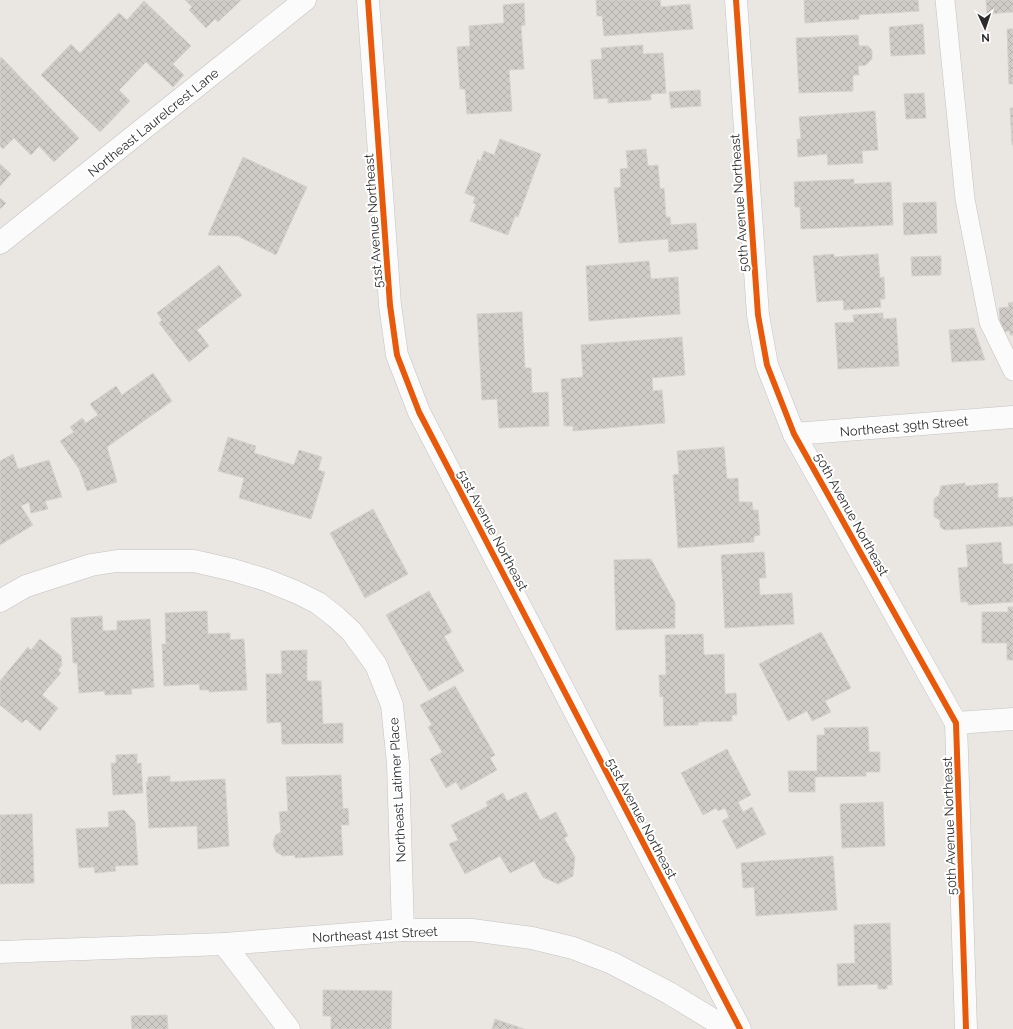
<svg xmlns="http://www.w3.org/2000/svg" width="1013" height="1029" font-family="Raleway,sans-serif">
	<defs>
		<pattern id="building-cross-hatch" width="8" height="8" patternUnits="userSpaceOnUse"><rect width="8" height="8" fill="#cfccc8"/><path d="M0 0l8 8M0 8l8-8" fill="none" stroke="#b2afac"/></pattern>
	</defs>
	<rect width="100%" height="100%" fill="#eae6e2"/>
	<g fill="url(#building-cross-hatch)" stroke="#d5d2ce">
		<path d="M185,0H241L218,22L215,19L206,28L189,10L192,7Z"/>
		<path d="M596,0H660L661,7L690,4L693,29L604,36L602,16H597Z"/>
		<path d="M804,0H918L919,11L859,15V19L805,23Z"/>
		<path d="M986,0H1013V12L987,14Z"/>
		<path d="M144,1L191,46L173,64L184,75L173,87L146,62L119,90L130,101L100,132L41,75L71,44L80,53L119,13L127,20Z"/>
		<path d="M524,3L525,25L521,26L524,69L509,70L512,111L467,114L465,89H460L457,47L470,46L469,26L504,23L503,5Z"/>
		<path d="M923,24L925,54L891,56L889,27Z"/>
		<path d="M1007,29H1013V84H1009Z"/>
		<path d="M858,35L859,46H868L872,50V59L866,65L858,66L859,75H853V91L799,93L796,38Z"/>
		<path d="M643,45V54L663,53L666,93L651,94V100L608,103V98L594,99L591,60L602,59L601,48Z"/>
		<path d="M1,57L79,138L54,162L39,146L31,155L14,138L3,149L0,146V59Z"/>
		<path d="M700,90L701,106L671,108L669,92Z"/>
		<path d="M924,93L926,118L906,119L904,94Z"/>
		<path d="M1010,108H1013V145H1012Z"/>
		<path d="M875,111L878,150L862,151L863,163L828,165L827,154L798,157L797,139H801L799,117Z"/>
		<path d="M500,139L541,154L518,217L515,216L508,235L470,221L476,204L473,203L475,197L465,193L478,159L480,162L484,151L494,155Z"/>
		<path d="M646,149L648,166L658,165L660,189L664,188L666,217H670L671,225L696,223L698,249L669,252L668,239L619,243L614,188L621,187L620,169L628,168L626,151Z"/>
		<path d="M243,157L307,187L276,255L238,236L208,235Z"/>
		<path d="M0,164L11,174L0,186Z"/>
		<path d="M854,179V184L891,182L893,225L801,229L800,207H795L794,182Z"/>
		<path d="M0,198L6,203L0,209Z"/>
		<path d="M936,202L937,233L904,235L903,203Z"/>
		<path d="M834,254V257L878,254L880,278L884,277L885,299H880L881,307L844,310L843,300L817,302L813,256Z"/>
		<path d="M941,256V275L912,276L911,257Z"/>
		<path d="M649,261L651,279L678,277L680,314L589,321L586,266Z"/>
		<path d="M219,265L242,295L197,330L209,346L189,362L159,323L162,320L157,313Z"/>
		<path d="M1013,302V335H1010V331L1001,332L999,308L1009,307L1008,303Z"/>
		<path d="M522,312L525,368H531L532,393L548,392L549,426L499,428L497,399L482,400L477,314Z"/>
		<path d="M883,313V319L896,318L899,366L838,369L835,323L854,322L853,315Z"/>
		<path d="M974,328L985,360L952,362L949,330Z"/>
		<path d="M682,337L685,375L652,378L653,391L662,390L665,423L573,431V426H564L561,379L583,377L581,345Z"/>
		<path d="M153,373L172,401L107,447L117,482L87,491L79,469L60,441L74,432L70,427L82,418L86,423L98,415L90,404L116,386L122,395Z"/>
		<path d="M228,437L256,446L254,453L294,465L299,450L322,457L318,470L325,472L311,519L239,498L244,478L218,471Z"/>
		<path d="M724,447L727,479L738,478L739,502H752L753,510H758L760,535L754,536V542L678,548L673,475L679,474L677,451Z"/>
		<path d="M13,454L18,469L49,460L62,497L45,501L48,509L31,513L29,502L21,506L33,525L0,545V461Z"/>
		<path d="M965,483V486L998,483V498L1013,497V526L945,530L940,527V520L934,517V499L939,495L941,486Z"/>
		<path d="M373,509L408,574L365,598L330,533Z"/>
		<path d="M1001,542L1003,564H1013V602L968,605V602H961L958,568L968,567L966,545Z"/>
		<path d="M764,552L766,578H759L760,595L792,593L794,624L725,628L721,555Z"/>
		<path d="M651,559L675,603V628L616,630L614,560Z"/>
		<path d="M429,591L452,632L444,636L464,671L429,691L386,615Z"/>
		<path d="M1008,607H1013V660H1007V643H982V612H1008Z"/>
		<path d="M207,611L208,634L230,633V640L244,639L247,690L209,692V690H200L199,684L164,686L162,644H166L165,613Z"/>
		<path d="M102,616L103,631L117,630V621L150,619L154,687L131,689L132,694L105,695L104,691L79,693L77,663H73L71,618Z"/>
		<path d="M821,632L851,688L825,701L831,712L812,721L807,711L788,721L759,664Z"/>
		<path d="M703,634L704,655L724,654L725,694L736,693L737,715H732V721L698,722V725L664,726L663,696L660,697L659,675H666L665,635Z"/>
		<path d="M40,639L61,656L62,665L58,670L61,673L42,695L58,708L40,731L26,719L22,723L0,705V681L28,647L31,650Z"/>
		<path d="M307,650V681H321L323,724L343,723V743L282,744L281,722L267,723L266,674H282L281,651Z"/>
		<path d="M455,686L495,755L490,758L497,770L461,790L456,782L446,788L430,759L442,752L428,727L432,725L420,705Z"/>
		<path d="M868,727L869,752H880V772H866V776L815,777V792H789L788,771H817V735H825L824,728Z"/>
		<path d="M727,749L751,795L738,802L743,812L752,807L766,834L737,849L722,821L729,817L725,808L718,811L716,808L703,815L681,773Z"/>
		<path d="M137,754V764L141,763L143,793L113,795L111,763H116V755Z"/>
		<path d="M341,775L343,809L348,808L349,825H341L343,855L295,858V855L283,856L276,852L273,845L274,839L276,835L281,832L279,812L288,811L286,777Z"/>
		<path d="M170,776V782L225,779L229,846L198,849L197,826L149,828L146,782H148V777Z"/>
		<path d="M526,792L540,820L556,812L568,836L564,838L575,857L573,876L558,884L543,877L534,861L510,873L500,856L465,874L449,844L458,840L451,825L488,806L486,802L503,793L507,801Z"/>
		<path d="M883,802L885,846L842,848L840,804Z"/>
		<path d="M124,810L135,822L138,865L115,866L116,871L95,873L94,867L79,868L76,829L109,827L108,812Z"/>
		<path d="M32,814L34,883L0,884V815Z"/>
		<path d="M833,856L837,910L756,916L754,887L743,888L741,863Z"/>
		<path d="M890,923L892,985H887V989H878V984L838,986L837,964L855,963L854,925Z"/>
		<path d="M323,990L392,991L391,1029H331V1016H323Z"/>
		<path d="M167,1015L168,1029H132L131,1016Z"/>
		<path d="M495,1019L524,1029H492Z"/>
	</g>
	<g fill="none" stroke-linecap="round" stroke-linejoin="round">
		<defs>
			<path id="lane" d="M945,0L965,199L989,322L1013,371"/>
			<g id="street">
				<path d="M368,0L390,305L397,355L419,412L740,1029"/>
				<path d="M736,0L758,315L767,365L794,434L956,723L966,1029"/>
				<path d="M0,243L305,0"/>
				<path d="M794,434L1013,417"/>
				<path d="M0,601L26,586L91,565L117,561H194L233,570L266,580L296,592L318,603L336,617L352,632L376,665L392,705L398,764L403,930"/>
				<path d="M956,723L1013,719"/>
				<path d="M224,944L289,1029"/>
				<path d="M0,952L224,944L403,930H472L532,938L573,948L612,963L669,993L728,1029"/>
			</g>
		</defs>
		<use href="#lane" stroke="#c3c2c3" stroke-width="20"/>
		<use href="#street" stroke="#c3c2c3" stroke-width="23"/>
		<use href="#lane" stroke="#fcfbfb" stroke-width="19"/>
		<use href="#street" stroke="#fcfbfb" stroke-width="22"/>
		<defs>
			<g id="cycleway">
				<path d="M368,0L390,305L397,355L419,412L740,1029"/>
				<path d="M736,0L758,315L767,365L794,434L956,723L966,1029"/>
			</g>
		</defs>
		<use href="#cycleway" stroke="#fff" stroke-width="8"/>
		<use href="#cycleway" stroke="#e8590c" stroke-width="6"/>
	</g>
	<g text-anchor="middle" stroke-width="4" stroke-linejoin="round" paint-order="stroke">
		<g font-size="13" fill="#2c2c2c" stroke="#fff">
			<text transform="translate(153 122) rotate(-39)" y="5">Northeast Laurelcrest Lane</text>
			<text transform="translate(739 203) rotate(-94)" y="5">50th Avenue Northeast</text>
			<text transform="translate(373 221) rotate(-94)" y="5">51st Avenue Northeast</text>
			<text transform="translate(904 426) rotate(-5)" y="5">Northeast 39th Street</text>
			<text transform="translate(852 514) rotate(61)" y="5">50th Avenue Northeast</text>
			<text transform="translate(493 530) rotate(62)" y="5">51st Avenue Northeast</text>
			<text transform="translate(397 790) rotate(-93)" y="5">Northeast Latimer Place</text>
			<text transform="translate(642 818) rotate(62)" y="5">51st Avenue Northeast</text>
			<text transform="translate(949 826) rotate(-92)" y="5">50th Avenue Northeast</text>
			<text transform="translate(375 934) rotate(-3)" y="5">Northeast 41st Street</text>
		</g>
	</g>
	<g transform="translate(985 28) rotate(177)" stroke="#ffffff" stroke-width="3" paint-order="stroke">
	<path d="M0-3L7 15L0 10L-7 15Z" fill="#2c2c2c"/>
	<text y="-6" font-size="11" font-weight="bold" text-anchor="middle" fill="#2c2c2c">N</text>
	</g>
</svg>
